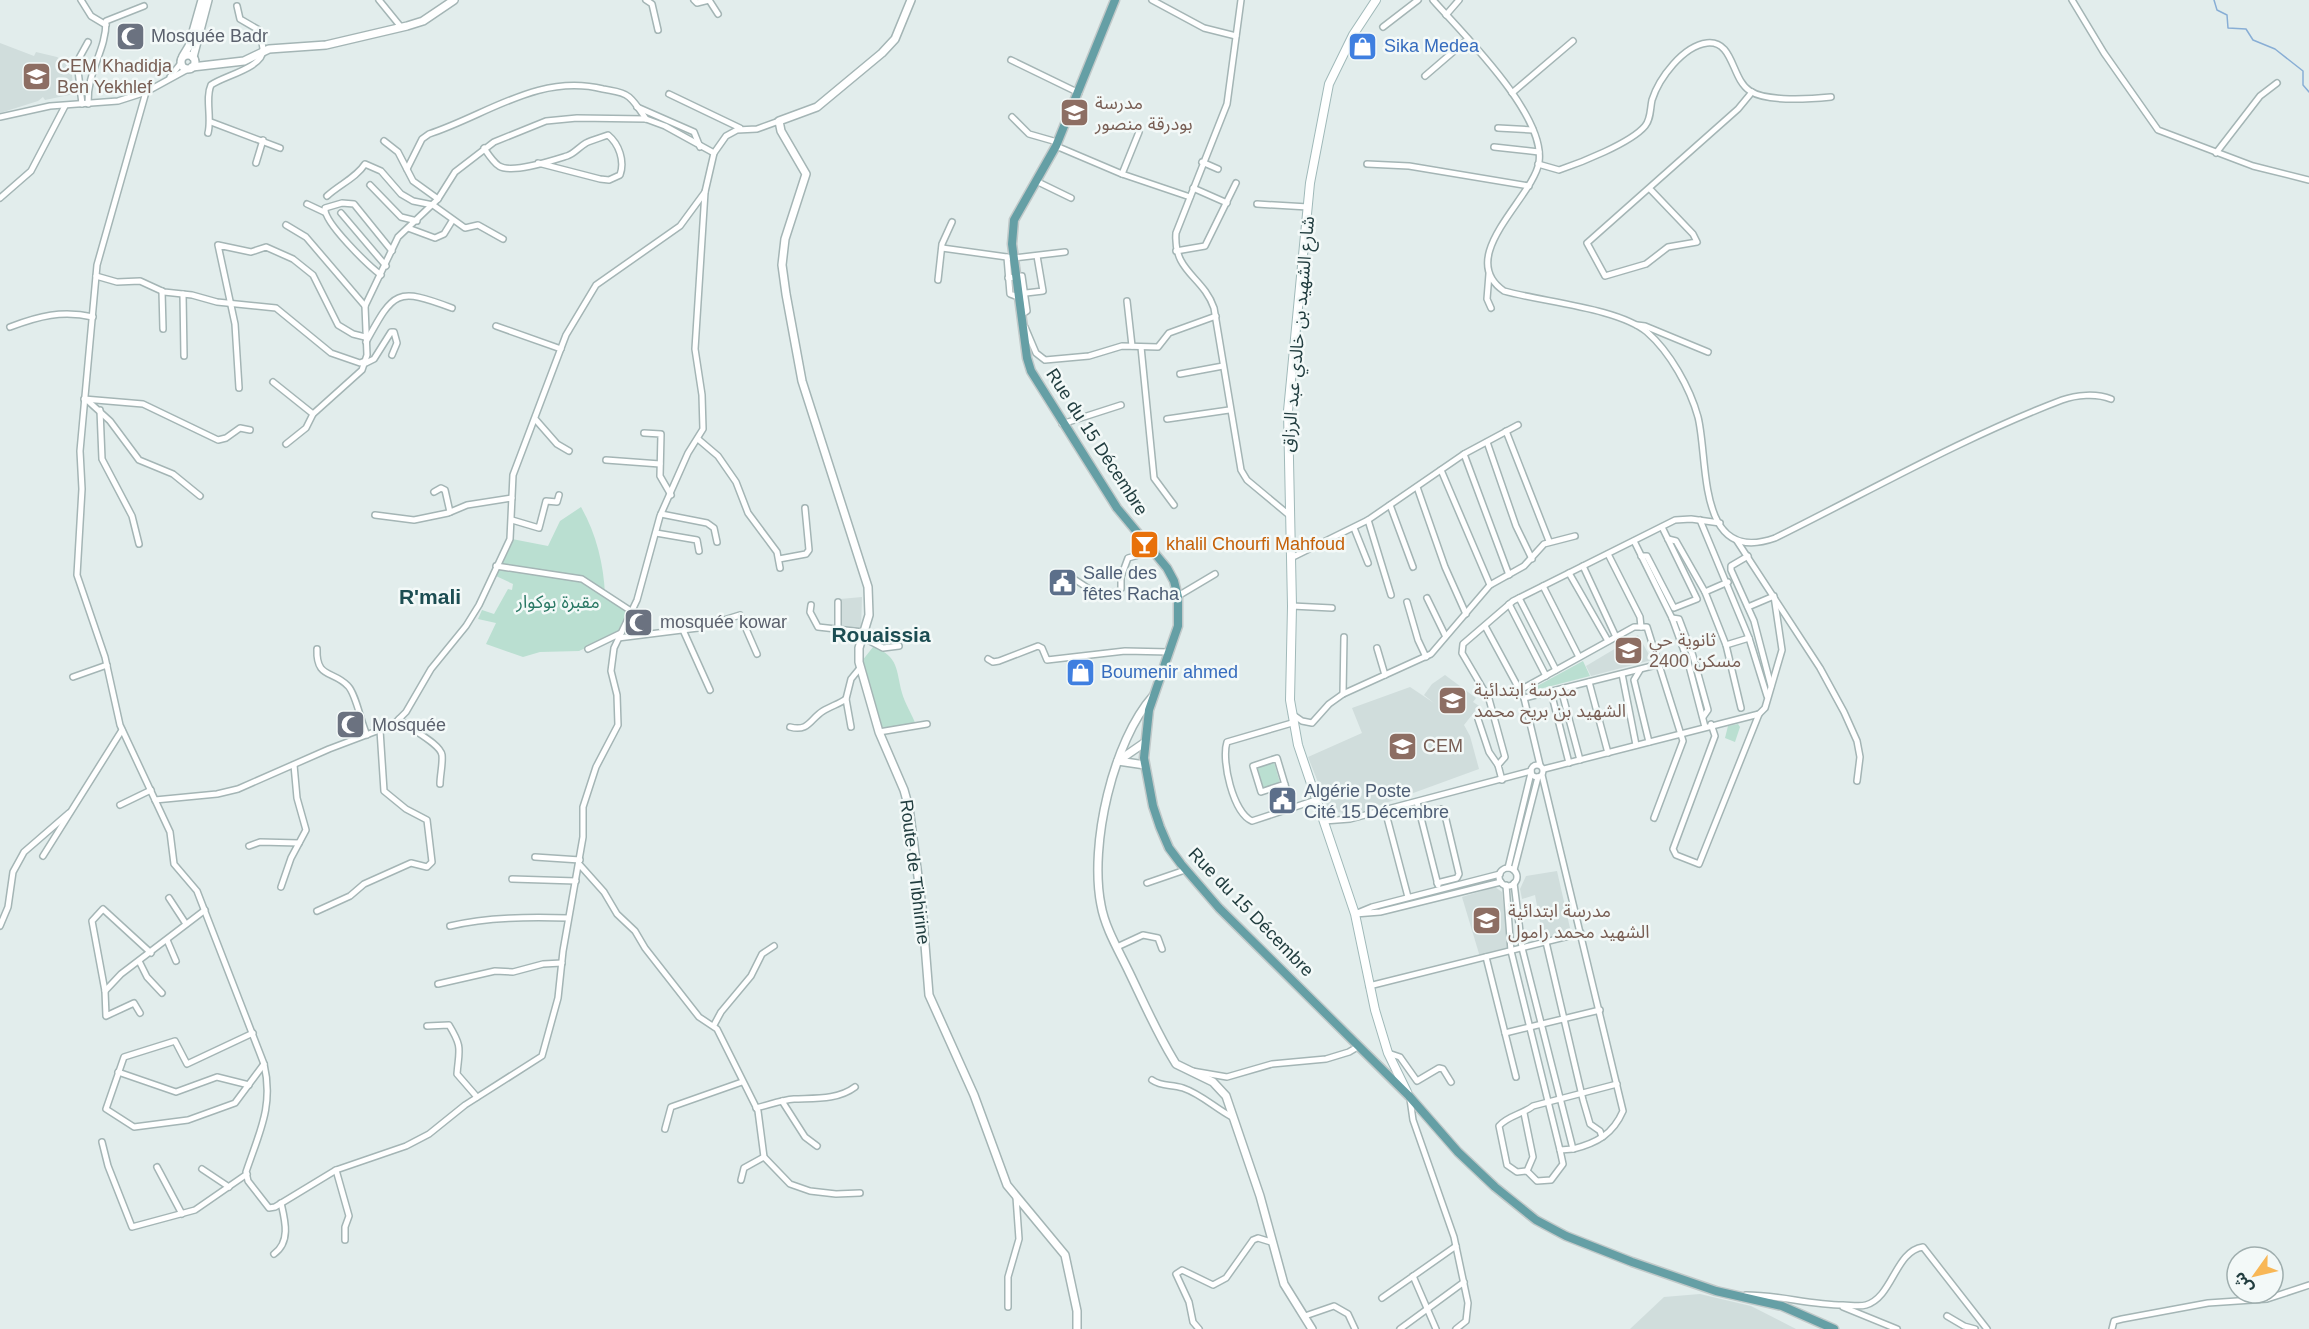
<svg xmlns="http://www.w3.org/2000/svg" width="2309" height="1329" font-family="Helvetica,'Noto Sans Arabic',sans-serif">
	<rect width="100%" height="100%" fill="#e2edec"/>
	<g fill="#d0dddc">
		<path d="M0,43L34,56L36,52L57,57L71,66L74,94L45,100L43,97L38,101L0,113Z"/>
		<path d="M862,597L861,629L841,627L840,599Z"/>
		<path d="M1638,635L1652,660L1591,676L1586,666Z"/>
		<path d="M1445,675L1476,698L1473,702L1479,706L1464,725L1470,736L1479,769L1353,815L1329,810L1308,757L1362,733L1352,708L1410,687L1434,703L1424,695L1432,684Z"/>
		<path d="M1557,871L1570,928L1566,934L1543,938L1535,895L1522,899L1520,889L1526,876Z"/>
		<path d="M1495,887L1502,892L1508,946L1505,951L1480,957L1462,897Z"/>
		<path d="M1700,1294L1751,1306L1796,1329H1630L1664,1297Z"/>
	</g>
	<g fill="#badfd1">
		<path d="M581,507C596,533 604,565 605,595L628,610L617,633L579,651L540,652L523,657L486,644L496,623L478,619L482,610L494,614L508,589L512,590L513,584L496,576L512,539L548,546L560,521Z"/>
		<path d="M873,647C899,656 896,670 902,693C905,704 912,714 916,725L886,729L882,727L864,675L862,661Z"/>
		<circle cx="1634" cy="657" r="7"/>
		<path d="M1583,661L1590,676L1528,692V691Z"/>
		<path d="M1738,724L1740,727L1735,742L1725,738L1728,726Z"/>
		<path d="M1274,762L1280,783L1263,788L1257,766Z"/>
	</g>
	<g fill="none" stroke-linecap="round" stroke-linejoin="round">
		<path stroke="#88aed5" stroke-width="1.5" d="M2214,0L2217,10L2227,15L2228,28L2246,29L2253,40L2275,49L2303,71V85L2309,92"/>
		<defs>
			<g id="minor">
				<path d="M81,0L91,16L106,25"/>
				<path d="M379,0L401,27"/>
				<path d="M646,0L652,4L658,30"/>
				<path d="M694,0L697,3L709,0"/>
				<path d="M709,0L718,14"/>
				<path d="M1152,0L1204,28L1236,36"/>
				<path d="M1241,0L1227,104L1176,233C1173,272 1203,276 1214,308L1241,470L1247,480L1289,515"/>
				<path d="M1433,0C1463,34 1546,115 1539,162C1534,197 1454,257 1504,291C1543,302 1618,308 1647,332C1670,352 1690,388 1698,417C1709,461 1696,566 1775,538C1870,491 1962,438 2062,400C2076,395 2096,393 2111,399"/>
				<path d="M2072,0L2104,53L2158,130L2253,166L2309,180"/>
				<path d="M1446,15L1459,0"/>
				<path d="M1383,27L1418,0"/>
				<path d="M1011,60L1079,93"/>
				<path d="M1425,76L1468,39"/>
				<path d="M170,77L181,63"/>
				<path d="M146,92L97,265L80,451L82,489L77,575L105,657L120,725L170,832L174,864L197,891L264,1064C274,1106 259,1133 246,1172L248,1181L269,1208L275,1207L336,1170L406,1146L429,1134L465,1105L542,1056L558,998L563,951L583,837V807L596,767L618,725L617,695L611,671L614,648L637,600L660,516L688,453L703,429L702,395L695,349L705,192"/>
				<path d="M1512,93L1573,41"/>
				<path d="M669,94L740,128"/>
				<path d="M82,104L77,62L88,42"/>
				<path d="M88,104C87,70 106,52 106,21L144,6"/>
				<path d="M637,107L694,132L700,147"/>
				<path d="M0,117L50,106L118,101L146,92L188,69"/>
				<path d="M1012,117L1029,134L1057,142"/>
				<path d="M211,122L280,148"/>
				<path d="M1498,128L1533,130"/>
				<path d="M208,133C212,118 205,98 211,85C223,76 263,68 263,50C263,44 260,36 259,30L240,19L237,6"/>
				<path d="M384,141L398,152L413,181L438,199"/>
				<path d="M1056,146L1122,174L1190,197"/>
				<path d="M1494,147L1539,152"/>
				<path d="M484,148C488,154 493,162 499,166C512,174 551,161 567,156C574,154 579,147 586,143C592,140 600,138 608,135C619,144 625,161 620,175L609,180L600,179L538,163"/>
				<path d="M2216,153L2260,96L2277,83"/>
				<path d="M1202,162L1218,169"/>
				<path d="M256,163L263,140"/>
				<path d="M1367,164L1409,166L1529,186"/>
				<path d="M1538,164L1559,170C1580,163 1631,143 1645,126C1651,119 1650,109 1652,100C1659,78 1683,46 1707,43C1734,40 1731,79 1750,91C1767,102 1811,99 1831,97"/>
				<path d="M407,169L422,139L429,134C487,115 539,73 603,89C612,91 622,91 629,97C636,103 641,112 646,119"/>
				<path d="M1122,174L1139,132"/>
				<path d="M1036,181L1071,198"/>
				<path d="M370,185L401,217L417,221"/>
				<path d="M1193,188L1227,203"/>
				<path d="M1650,189L1693,234L1697,242L1668,247L1646,264L1605,276L1587,243L1738,109L1752,92"/>
				<path d="M327,196C340,184 356,178 365,164L381,171L401,194L413,201L433,205L465,228L478,225L503,239"/>
				<path d="M0,198L31,171L65,106"/>
				<path d="M307,204L324,212"/>
				<path d="M1257,204L1308,207"/>
				<path d="M341,213L386,266"/>
				<path d="M286,225L306,237L365,306"/>
				<path d="M408,228L435,238L444,234L452,221"/>
				<path d="M942,248L1014,258L1065,252"/>
				<path d="M1176,251L1205,246L1236,183"/>
				<path d="M1007,257L1010,294L1018,297"/>
				<path d="M1489,274L1487,299L1491,308"/>
				<path d="M381,275C369,266 323,222 325,208L342,203L354,204L392,251"/>
				<path d="M96,276L117,282L140,281L164,292L192,295L217,302L276,308L331,353L360,363L365,361L367,355L365,306L398,237L438,199L455,172L494,142L546,121L577,118L646,119L665,126L714,153"/>
				<path d="M1008,278L1022,276L1027,311L1021,315"/>
				<path d="M938,280L942,244L952,222"/>
				<path d="M162,291L163,329"/>
				<path d="M1026,293L1043,291L1037,256"/>
				<path d="M183,294L184,356"/>
				<path d="M1127,301L1132,346"/>
				<path d="M1637,325L1645,326L1708,352"/>
				<path d="M496,326L561,349"/>
				<path d="M10,327C39,316 62,310 93,317"/>
				<path d="M1025,327L1036,353L1045,360L1089,356L1122,346L1158,347L1169,333L1216,316"/>
				<path d="M366,342C394,291 396,287 452,308"/>
				<path d="M1141,347L1154,478L1174,505"/>
				<path d="M366,363L374,359L391,332H394L397,343L392,355"/>
				<path d="M1180,374L1223,366"/>
				<path d="M273,382L313,414"/>
				<path d="M239,388L235,324L218,245L251,252L266,247L293,259L313,275L338,325L353,334L365,337"/>
				<path d="M84,399L143,404L218,440L226,438L240,428L250,430"/>
				<path d="M87,400L110,421L139,460L173,474L200,496"/>
				<path d="M100,410L102,459L132,516L139,544"/>
				<path d="M1167,419L1229,410"/>
				<path d="M536,420L557,444L569,451"/>
				<path d="M1062,424L1121,405"/>
				<path d="M1506,431L1549,541"/>
				<path d="M644,433L661,434L660,476L671,495"/>
				<path d="M698,439L718,456L736,482L748,513L777,552L780,568"/>
				<path d="M1487,442L1516,526L1532,559"/>
				<path d="M286,444L306,428L313,414L362,370L365,361"/>
				<path d="M1464,454L1509,575"/>
				<path d="M606,460L660,464"/>
				<path d="M1441,470L1490,585"/>
				<path d="M1417,487L1445,567L1466,614"/>
				<path d="M434,492L441,488L445,490L450,512"/>
				<path d="M1390,505L1413,567"/>
				<path d="M661,514L707,523L714,528L717,542"/>
				<path d="M375,515L414,520L448,513L467,505L512,498"/>
				<path d="M512,520L539,528L546,501L557,502L559,495"/>
				<path d="M1368,520L1391,595"/>
				<path d="M1700,520L1749,638"/>
				<path d="M1354,528L1368,563"/>
				<path d="M656,533L697,540L699,551"/>
				<path d="M1668,539L1676,541L1705,592L1726,645L1741,708"/>
				<path d="M1634,541L1672,618L1688,662L1705,727"/>
				<path d="M1737,541L1820,668L1844,712L1857,741L1860,757L1857,781"/>
				<path d="M1608,554L1640,617L1641,627"/>
				<path d="M1641,556H1647L1674,608L1697,599L1662,527"/>
				<path d="M1748,556L1731,566V570L1754,621L1771,686"/>
				<path d="M1291,558L1368,520L1464,454L1518,425"/>
				<path d="M779,559L806,554L809,550L805,508"/>
				<path d="M496,566L582,579L631,611"/>
				<path d="M1583,566L1616,637"/>
				<path d="M1569,573L1608,641"/>
				<path d="M1074,579L1097,594H1116L1121,589V577L1128,558L1153,551"/>
				<path d="M1543,586L1579,657"/>
				<path d="M1705,592L1728,582"/>
				<path d="M1178,596L1215,574"/>
				<path d="M1427,598L1445,635"/>
				<path d="M1519,598L1556,670"/>
				<path d="M838,602V630"/>
				<path d="M1407,602L1418,640L1426,657"/>
				<path d="M1509,604L1546,676"/>
				<path d="M811,605L810,612L818,627L863,632"/>
				<path d="M1292,606L1332,608"/>
				<path d="M1672,618L1679,619L1693,656L1708,710L1703,717"/>
				<path d="M1485,626L1524,698L1540,765"/>
				<path d="M683,630L710,690"/>
				<path d="M862,637L883,648L899,646"/>
				<path d="M618,638L698,628L740,615L757,654"/>
				<path d="M1726,645L1749,638L1767,696"/>
				<path d="M1377,648L1385,675"/>
				<path d="M317,649C316,679 333,670 348,686C356,694 361,723 367,735"/>
				<path d="M588,649L621,633"/>
				<path d="M988,659L993,662L999,661L1038,646L1042,648L1047,660L1125,651L1169,652"/>
				<path d="M1640,670L1634,680L1649,742"/>
				<path d="M1622,674L1636,745"/>
				<path d="M73,677L107,665"/>
				<path d="M1589,682L1608,753"/>
				<path d="M1561,689L1580,760"/>
				<path d="M1520,690L1634,627H1647L1683,741L1654,818"/>
				<path d="M1551,692L1569,763"/>
				<path d="M1343,694L1344,637"/>
				<path d="M1524,698L1660,664"/>
				<path d="M846,699L851,727"/>
				<path d="M1292,714L1302,721L1312,723L1329,704L1343,694L1431,654L1490,585L1524,566L1544,544L1575,536"/>
				<path d="M399,719C409,729 440,743 442,755C443,764 440,775 440,784"/>
				<path d="M1478,719L1489,752L1498,765"/>
				<path d="M1292,723L1227,742C1221,760 1233,813 1252,821L1316,800"/>
				<path d="M1711,724L1715,736L1673,849L1676,855L1699,864L1759,714"/>
				<path d="M790,727C809,732 810,719 823,711C831,706 839,704 846,699L851,679L860,668"/>
				<path d="M879,732L927,724"/>
				<circle cx="1537" cy="771" r="6"/>
				<path d="M1544,769L1759,714L1765,708L1782,650L1774,596L1748,607"/>
				<path d="M1542,775L1623,1111C1613,1134 1597,1143 1573,1149"/>
				<path d="M1502,780L1498,765L1505,757L1489,699L1462,653L1463,644L1513,601L1675,520L1691,519L1720,523"/>
				<path d="M1285,784L1261,792L1253,766L1277,758L1292,808"/>
				<path d="M155,800L217,794L238,789L329,749L382,729L395,723L406,712L431,669L466,626L479,605L510,539L513,475L566,335L596,285L680,226L705,192L714,153L726,136L737,130L757,129L779,121"/>
				<path d="M1417,802L1438,885"/>
				<path d="M120,805L151,790"/>
				<path d="M1385,810L1408,897"/>
				<path d="M1420,814L1441,809L1444,811L1459,874L1457,878L1437,883"/>
				<path d="M1324,821L1350,819L1531,771"/>
				<path d="M249,846L260,842L299,843"/>
				<path d="M43,856L122,730"/>
				<path d="M535,857L580,860"/>
				<path d="M579,864L604,892L617,914L635,931L645,948L699,1017L717,1029L758,1111L764,1157L790,1184L810,1191L836,1194L860,1193"/>
				<path d="M1508,868L1531,773"/>
				<circle cx="1508" cy="877" r="9"/>
				<path d="M1514,870L1538,777"/>
				<path d="M1500,874L1372,907L1355,914L1380,912L1501,882"/>
				<path d="M512,879L576,881"/>
				<path d="M1147,883L1185,870"/>
				<path d="M1506,885L1511,951L1560,1150L1573,1149L1522,948L1514,883"/>
				<path d="M281,887L291,858L306,830L297,798L294,765"/>
				<path d="M169,898L186,924"/>
				<path d="M317,911L350,896L364,884L411,863L427,867L432,862L427,820L406,809L384,791L380,730"/>
				<path d="M0,926L8,907L13,872L24,852L69,813"/>
				<path d="M450,926C488,917 529,917 568,918"/>
				<path d="M167,940L176,961"/>
				<path d="M1546,942L1583,1100L1590,1124L1600,1131L1602,1137"/>
				<path d="M1117,947L1143,935L1158,938L1162,949"/>
				<path d="M1486,957L1516,1077"/>
				<path d="M139,961L147,977L162,993"/>
				<path d="M438,984L495,971L513,972L543,964L562,963"/>
				<path d="M1369,986L1581,933"/>
				<path d="M105,991L121,974L205,910"/>
				<path d="M140,1013L134,1003L106,1016L105,991L92,921L103,909L151,953"/>
				<path d="M714,1025L721,1012L751,976L762,954L774,946"/>
				<path d="M427,1026L449,1025C463,1048 459,1049 457,1074L477,1097"/>
				<path d="M253,1033L187,1064L175,1041L124,1057L106,1109L134,1127L188,1120L235,1103L264,1064"/>
				<path d="M1505,1033L1600,1010"/>
				<path d="M1388,1053L1400,1057L1417,1081L1439,1068L1443,1069L1451,1082"/>
				<path d="M1192,1071L1227,1077L1272,1064L1326,1059L1349,1052L1359,1046"/>
				<path d="M118,1072L176,1092L217,1077L249,1085"/>
				<path d="M1152,1080C1162,1087 1171,1084 1183,1088C1201,1094 1215,1108 1232,1117"/>
				<path d="M1410,1099L1413,1120L1454,1237L1468,1303L1466,1321L1456,1329"/>
				<path d="M782,1101L805,1137L817,1146"/>
				<path d="M756,1108C769,1105 781,1100 794,1099C814,1098 838,1100 855,1087"/>
				<path d="M1524,1113L1533,1157L1527,1171"/>
				<path d="M665,1129L671,1107L742,1082"/>
				<path d="M102,1142L108,1166L132,1227L195,1210L247,1174"/>
				<path d="M1560,1150L1563,1164L1551,1180L1537,1181L1527,1171L1517,1172L1507,1165L1499,1126C1507,1116 1523,1114 1533,1106L1617,1084"/>
				<path d="M157,1167L182,1214"/>
				<path d="M202,1169L229,1187"/>
				<path d="M336,1170L349,1216L345,1227V1240"/>
				<path d="M741,1180L744,1168L764,1157"/>
				<path d="M274,1254C291,1242 285,1220 281,1203"/>
				<path d="M1413,1276L1436,1329"/>
				<path d="M1746,1295C1779,1295 1810,1305 1843,1305C1850,1305 1859,1307 1866,1305C1893,1297 1895,1251 1923,1247L1987,1329"/>
				<path d="M1382,1298L1456,1246"/>
				<path d="M1008,1307V1277L1019,1239L1016,1197"/>
				<path d="M1843,1307L1897,1329"/>
				<path d="M1305,1316L1334,1306L1348,1314L1355,1329"/>
				<path d="M1947,1316L1964,1326L1975,1329"/>
				<path d="M1199,1329L1193,1322L1189,1302L1176,1274L1182,1270L1213,1285L1226,1278L1253,1240L1258,1238L1271,1242"/>
				<path d="M1400,1329L1464,1282"/>
				<path d="M2112,1329L2114,1321L2122,1319L2208,1303L2267,1299L2309,1285"/>
			</g>
			<g id="tertiary">
				<path d="M911,0L895,39L882,53L817,107L779,121L781,131L806,174L785,239L782,265L786,294L802,381L868,587L869,615L859,648V662L879,732L904,790L909,808L922,907L929,995L974,1095L1007,1185L1065,1255L1077,1311V1329"/>
				<circle cx="188" cy="62" r="7"/>
				<path d="M183,56L189,46L202,0"/>
				<path d="M193,57L208,0"/>
				<path d="M192,67L244,61L269,49L326,45L407,26L423,21L454,0"/>
				<path d="M1153,696C1113,741 1089,845 1101,905C1105,928 1119,951 1129,972C1143,1001 1156,1031 1173,1059L1176,1064L1213,1082L1226,1096L1260,1196L1284,1284L1312,1329"/>
				<path d="M1118,761L1144,743"/>
				<path d="M1118,761L1145,765"/>
			</g>
			<path id="secondary" d="M1376,0L1353,35L1329,84L1310,183L1288,411L1292,606L1290,700L1298,745L1355,914L1375,1010L1388,1053L1407,1092"/>
			<path id="primary" d="M1115,0L1056,146L1014,220L1012,244L1027,358L1031,371L1117,508L1167,568L1174,581L1178,597V626L1149,710L1144,758L1153,806L1160,827L1169,848L1181,864L1219,908L1409,1096L1458,1152L1495,1187L1536,1220L1566,1236L1632,1262L1716,1291L1782,1306L1834,1329"/>
		</defs>
		<use href="#minor" stroke="#a4b5b5" stroke-width="8"/>
		<use href="#tertiary" stroke="#a4b5b5" stroke-width="10"/>
		<use href="#secondary" stroke="#a0b9b9" stroke-width="10"/>
		<use href="#primary" stroke="#c1c9c9" stroke-width="11"/>
		<use href="#minor" stroke="#fff" stroke-width="5"/>
		<use href="#tertiary" stroke="#fff" stroke-width="7"/>
		<use href="#secondary" stroke="#fff" stroke-width="8"/>
		<use href="#primary" stroke="#659fa5" stroke-width="8"/>
	</g>
	<defs>
		<symbol id="mosque-square" viewBox="-11 -11 22 22"><rect x="-9" y="-9" width="18" height="18" rx="4" fill="#6b7280" stroke="#f3f9f8"/><path d="M3.5-4.9A6 6 0 1 0 3.5 4.9A5 5 0 1 1 3.5-4.9Z" fill="#fff"/></symbol>
		<symbol id="shop-square" viewBox="-11 -11 22 22"><rect x="-9" y="-9" width="18" height="18" rx="4" fill="#3f7fe0" stroke="#f3f9f8"/><path d="M-5-2.5h2.3a2.7 3.5 0 0 1 5.4 0H5L5.5 6h-11ZM-1.5-2.5h3a1.5 2.3 0 0 0-3 0Z" fill="#fff"/></symbol>
		<symbol id="school-square" viewBox="-11 -11 22 22"><rect x="-9" y="-9" width="18" height="18" rx="4" fill="#8d6e63" stroke="#f3f9f8"/><path d="M0-5L7-2L0 1L-7-2ZM-4 1L0 2.5L4 1V4Q0 6-4 4Z" fill="#fff"/></symbol>
		<symbol id="bar-square" viewBox="-11 -11 22 22"><rect x="-9" y="-9" width="18" height="18" rx="4" fill="#e8710a" stroke="#f3f9f8"/><path d="M-6-5H6L.8 .8V4.5H3.5V6h-7V4.5H-.8V.8Z" fill="#fff"/></symbol>
		<symbol id="civic-square" viewBox="-11 -11 22 22"><rect x="-9" y="-9" width="18" height="18" rx="4" fill="#5c6f8a" stroke="#f3f9f8"/><path d="M-.6-6.5H3V-4.5H.6V-3L4-1V1h2V6H-6V1h2V-1L-.6-3ZM-1.2 2.5V6h2.4V2.5Z" fill="#fff"/></symbol>
	</defs>
	<g fill-rule="evenodd">
		<use href="#mosque-square" x="114" y="20" width="33" height="33"/>
		<use href="#shop-square" x="1346" y="30" width="33" height="33"/>
		<use href="#school-square" x="20" y="60" width="33" height="33"/>
		<use href="#school-square" x="1058" y="96" width="33" height="33"/>
		<use href="#bar-square" x="1128" y="528" width="33" height="33"/>
		<use href="#civic-square" x="1046" y="566" width="33" height="33"/>
		<use href="#mosque-square" x="622" y="606" width="33" height="33"/>
		<use href="#school-square" x="1612" y="634" width="33" height="33"/>
		<use href="#shop-square" x="1064" y="656" width="33" height="33"/>
		<use href="#school-square" x="1436" y="684" width="33" height="33"/>
		<use href="#mosque-square" x="334" y="708" width="33" height="33"/>
		<use href="#school-square" x="1386" y="730" width="33" height="33"/>
		<use href="#civic-square" x="1266" y="784" width="33" height="33"/>
		<use href="#school-square" x="1470" y="904" width="33" height="33"/>
	</g>
	<g text-anchor="middle" stroke-width="5" stroke-linejoin="round" paint-order="stroke">
		<g font-size="18" fill="#5b616d" stroke="#f3f9f8" text-anchor="start">
			<text x="151" y="42">Mosquée Badr</text>
			<text x="660" y="628">mosquée kowar</text>
			<text x="372" y="731">Mosquée</text>
		</g>
		<g font-size="18" fill="#366cbe" stroke="#f3f9f8" text-anchor="start">
			<text x="1384" y="52">Sika Medea</text>
			<text x="1101" y="678">Boumenir ahmed</text>
		</g>
		<g font-size="18" fill="#785e54" stroke="#f3f9f8" text-anchor="start">
			<text x="57" y="72">CEM Khadidja<tspan x="57" dy="21">Ben Yekhlef</tspan></text>
			<text x="1095" y="109">مدرسة<tspan x="1095" dy="21">بودرقة منصور</tspan></text>
			<text x="1649" y="646">ثانوية حي<tspan x="1649" dy="21">2400 مسكن</tspan></text>
			<text x="1474" y="696">مدرسة ابتدائية<tspan x="1474" dy="21">الشهيد بن بريح محمد</tspan></text>
			<text x="1423" y="752">CEM</text>
			<text x="1508" y="917">مدرسة ابتدائية<tspan x="1508" dy="21">الشهيد محمد رامول</tspan></text>
		</g>
		<g font-size="18" fill="#213d3f" stroke="#f3f9f8">
			<text transform="translate(1298 334) rotate(-85)" y="6">شارع الشهيد بن خالدي عبد الرزاق</text>
			<text transform="translate(1097 442) rotate(57)" y="6">Rue du 15 Décembre</text>
			<text transform="translate(915 872) rotate(83)" y="6">Route de Tibhirine</text>
			<text transform="translate(1251 912) rotate(46)" y="6">Rue du 15 Décembre</text>
		</g>
		<g font-size="18" fill="#c56008" stroke="#f3f9f8" text-anchor="start">
			<text x="1166" y="550">khalil Chourfi Mahfoud</text>
		</g>
		<g font-size="18" fill="#4e5e75" stroke="#f3f9f8" text-anchor="start">
			<text x="1083" y="579">Salle des<tspan x="1083" dy="21">fêtes Racha</tspan></text>
			<text x="1304" y="797">Algérie Poste<tspan x="1304" dy="21">Cité 15 Décembre</tspan></text>
		</g>
		<g font-size="18" fill="#297864" stroke="#f3f9f8">
			<text x="558" y="608">مقبرة بوكوار</text>
		</g>
		<g font-size="21" font-weight="bold" fill="#1c4d52" stroke="#f3f9f8">
			<text x="430" y="604">R'mali</text>
			<text x="881" y="642">Rouaissia</text>
		</g>
	</g>
	<g transform="translate(2255 1275) rotate(236)"><circle r="28" fill="#f3f9f8" stroke="#9faeae" stroke-width="1.5"/>
	<path d="M0-4.5L10 22L0 15L-10 22Z" fill="#f8b756"/>
	<text y="-9" font-size="16" font-weight="bold" text-anchor="middle" fill="#213d3f">ش</text>
	</g>
</svg>
